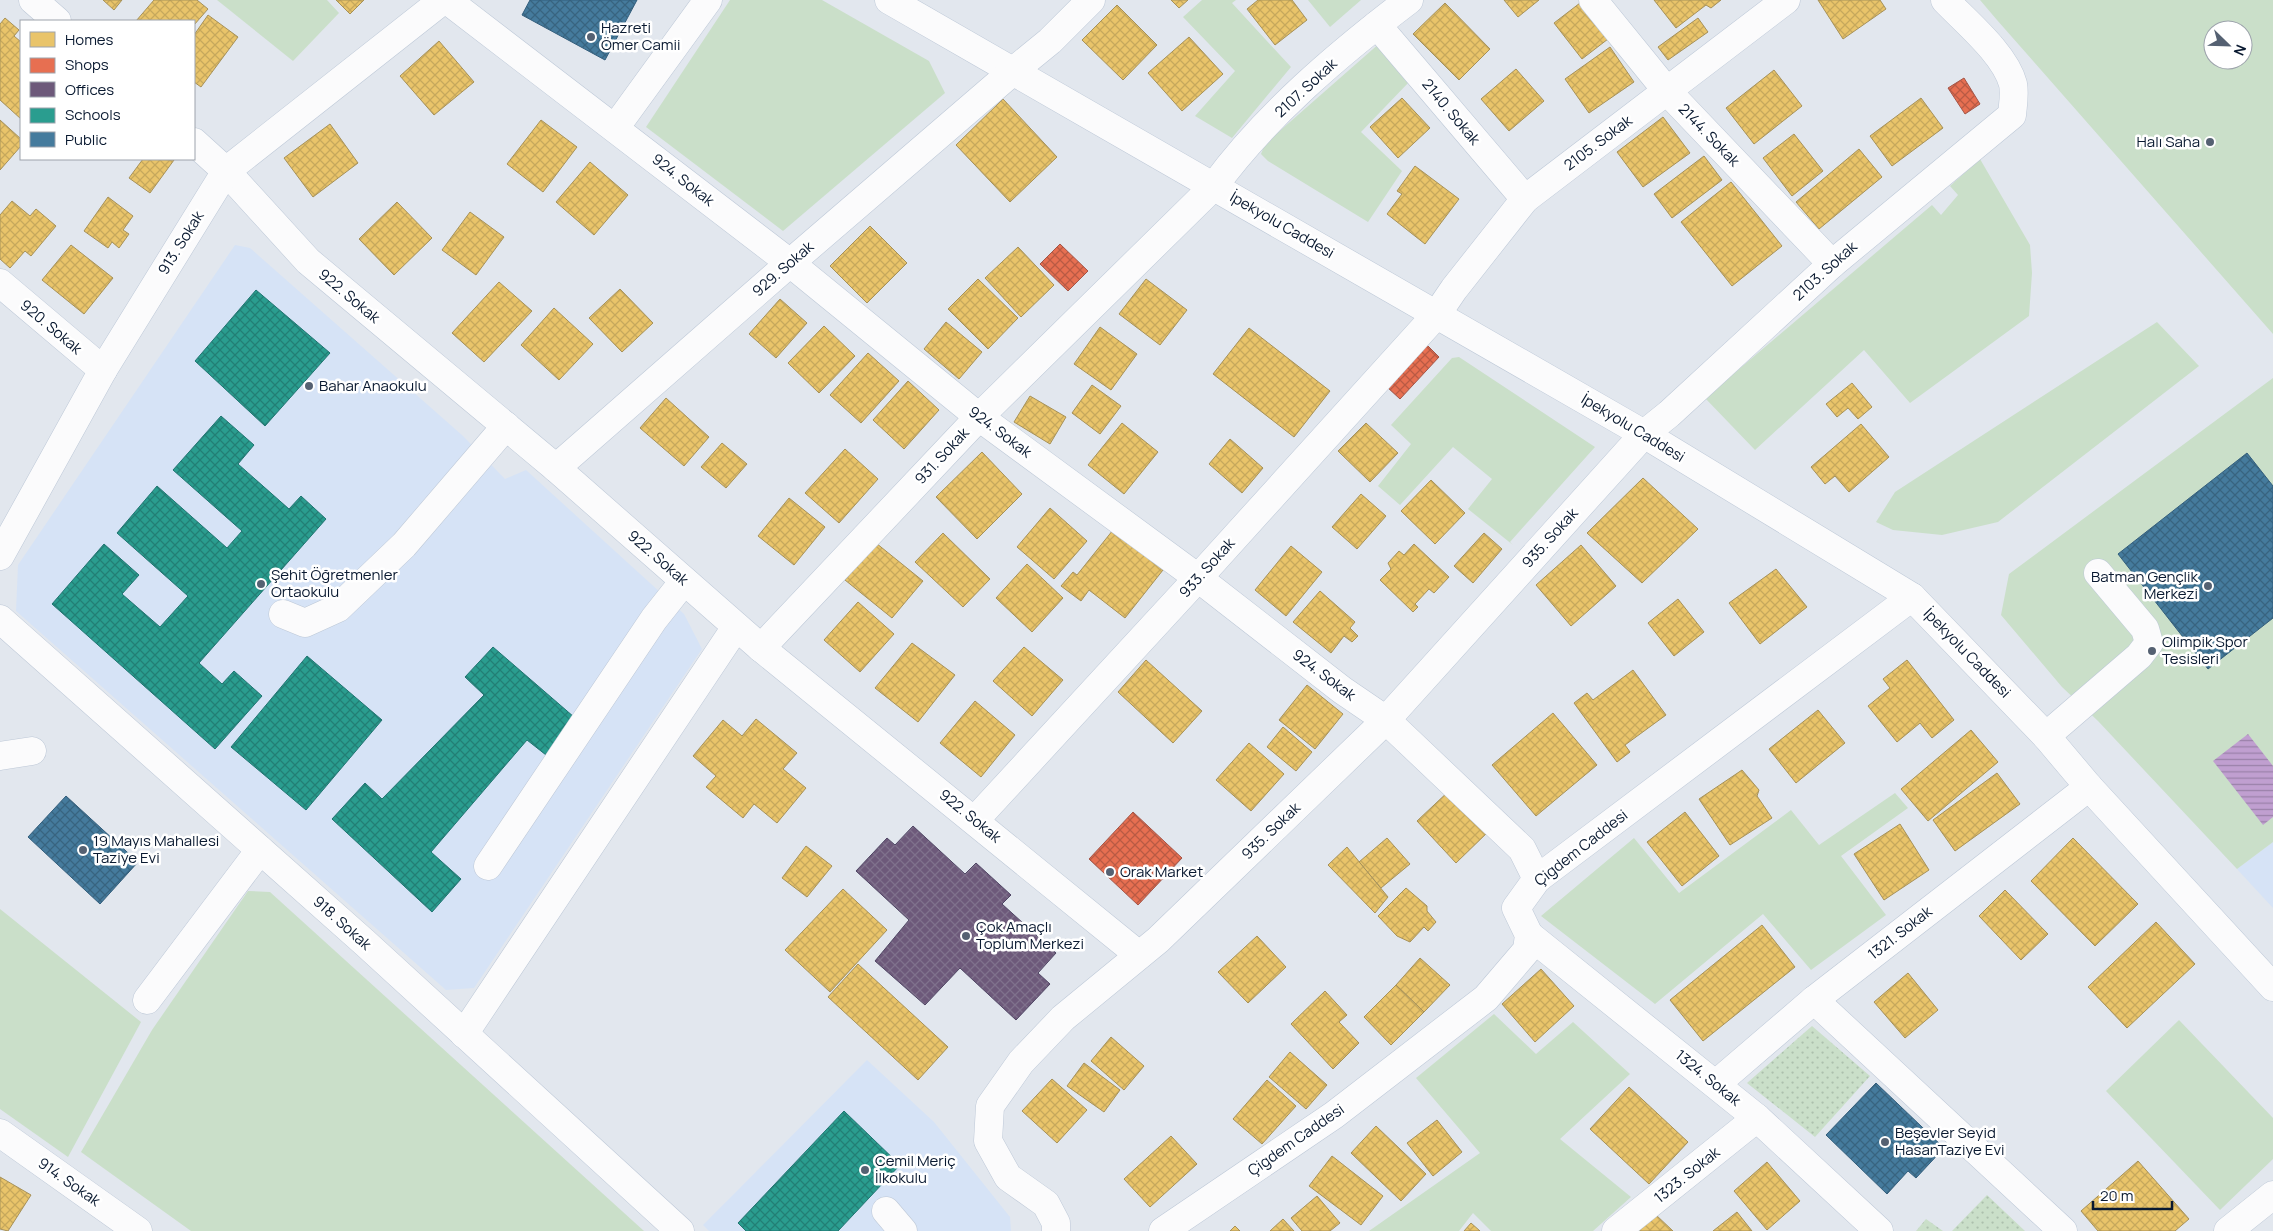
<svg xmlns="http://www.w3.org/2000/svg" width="2273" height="1231" font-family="Manrope,sans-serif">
	<defs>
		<pattern id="grass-dots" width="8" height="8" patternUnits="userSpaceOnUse" patternTransform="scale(1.25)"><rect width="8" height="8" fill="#cadfc9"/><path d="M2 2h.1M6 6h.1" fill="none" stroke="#acbfad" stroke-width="1.8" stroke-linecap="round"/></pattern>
		<pattern id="water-rules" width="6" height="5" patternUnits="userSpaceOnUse" patternTransform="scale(1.25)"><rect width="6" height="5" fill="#c09fd0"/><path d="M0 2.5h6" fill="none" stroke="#9a81a9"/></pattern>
		<pattern id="homes-cross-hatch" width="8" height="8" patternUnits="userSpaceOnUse" patternTransform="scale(1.25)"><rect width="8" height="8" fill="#e9c46a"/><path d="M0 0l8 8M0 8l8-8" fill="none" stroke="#c6a85c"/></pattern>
		<pattern id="shops-cross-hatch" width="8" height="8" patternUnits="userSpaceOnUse" patternTransform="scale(1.25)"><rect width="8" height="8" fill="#e76f51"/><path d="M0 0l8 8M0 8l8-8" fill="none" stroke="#b95a44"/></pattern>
		<pattern id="offices-cross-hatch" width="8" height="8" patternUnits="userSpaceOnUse" patternTransform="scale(1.25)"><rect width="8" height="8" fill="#6d597a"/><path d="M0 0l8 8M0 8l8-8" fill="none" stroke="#7f718c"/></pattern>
		<pattern id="schools-cross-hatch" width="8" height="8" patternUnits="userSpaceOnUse" patternTransform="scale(1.25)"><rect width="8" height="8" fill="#2a9d8f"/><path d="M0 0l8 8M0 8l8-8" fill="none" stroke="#227f75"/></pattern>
		<pattern id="public-cross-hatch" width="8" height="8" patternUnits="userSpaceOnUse" patternTransform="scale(1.25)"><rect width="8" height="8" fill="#457b9d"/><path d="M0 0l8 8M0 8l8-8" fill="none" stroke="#386480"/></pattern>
	</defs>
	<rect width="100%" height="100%" fill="#e2e7ee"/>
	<g fill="#d6e3f6">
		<path d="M235,245L250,248L463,436L505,479L526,470L684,614L702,649L474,988L446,990L16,611L18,565Z"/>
		<path d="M2273,842V908L2237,869Z"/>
		<path d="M867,1060L934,1122L1010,1217L1011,1231H709L703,1225Z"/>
	</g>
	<g fill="url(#grass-dots)">
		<path d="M1812,1026L1870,1076L1815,1137L1747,1083Z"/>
		<path d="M1987,1195L2025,1231H1952Z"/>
		<path d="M1926,1219L1943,1231H1916Z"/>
	</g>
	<g fill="#cadfc9" fill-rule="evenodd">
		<path d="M217,0H327L339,13L293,61Z"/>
		<path d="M730,0H822L929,61L945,93L783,231L646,127Z"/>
		<path d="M1202,0H1236L1232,3L1291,67L1232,138L1195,116L1235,71L1183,17Z"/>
		<path d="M1308,0H1361L1330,27Z"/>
		<path d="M1980,0H2273V334L1997,20ZM2213,30H2243V60H2213Z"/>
		<path d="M1381,42L1410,81L1361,132L1402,171L1368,222L1268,161L1261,154L1265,144Z"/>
		<path d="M1980,159L2030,245L2032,273L2029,316L1910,403L1864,350L1755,450L1705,398L1932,205L1941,215L1958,195L1950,186Z"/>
		<path d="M2157,322L2199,366L1998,522L1942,535L1893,530L1876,522L1895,492Z"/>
		<path d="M1459,357L1595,447L1510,542L1513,545L1468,509L1492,479L1453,447L1400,505L1378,486L1411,444L1391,425L1452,358Z"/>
		<path d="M2273,378V842L2237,869L2098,721L2062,687L2001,615L2009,574Z"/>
		<path d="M1895,793L1908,808L1841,856L1886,915L1811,970L1763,914L1655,1004L1541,916L1634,838L1679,893L1791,810L1819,845Z"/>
		<path d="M248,891L270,892L644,1231H191L81,1152L152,1030Z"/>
		<path d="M0,909L141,1022L68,1157L0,1109Z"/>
		<path d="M1494,1014L1536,1054L1573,1022L1630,1074L1560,1139L1631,1197L1593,1231H1491L1473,1213L1459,1231H1369L1480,1153L1416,1078Z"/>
		<path d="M2179,1020L2273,1118V1159L2220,1210L2106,1091Z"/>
	</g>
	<path fill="url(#water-rules)" d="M2248,734L2273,766V817L2263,825L2213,761Z"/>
	<g fill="url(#homes-cross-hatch)" stroke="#a69159">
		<path d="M103,0H122L114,10Z"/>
		<path d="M154,0H197L208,9L194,25V21H136Z"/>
		<path d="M336,0H364L350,14Z"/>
		<path d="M1171,0H1188L1179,8Z"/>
		<path d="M1258,0H1292L1307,20L1275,45L1247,9Z"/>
		<path d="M1504,0H1539L1518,17Z"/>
		<path d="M1654,0H1721L1711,8L1706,5L1676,28Z"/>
		<path d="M1818,0H1880L1886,9L1843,39Z"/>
		<path d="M1445,3L1490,49L1459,80L1413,34Z"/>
		<path d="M1580,3L1608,39L1582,59L1554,23Z"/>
		<path d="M1117,5L1157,45L1123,80L1082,40Z"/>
		<path d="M208,15L238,37L201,87L194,82V35Z"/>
		<path d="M5,18L19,30L14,36L21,42V119L0,100V24Z"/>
		<path d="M1698,18L1708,32L1668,60L1658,47Z"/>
		<path d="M1189,37L1223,74L1182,111L1148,73Z"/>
		<path d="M439,41L474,82L434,115L400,76Z"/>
		<path d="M1610,47L1634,82L1589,113L1565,79Z"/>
		<path d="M1516,69L1544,101L1509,131L1481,99Z"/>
		<path d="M1774,70L1802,106L1754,144L1726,108Z"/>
		<path d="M1402,98L1430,128L1398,158L1370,127Z"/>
		<path d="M1921,98L1943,128L1892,166L1870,136Z"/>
		<path d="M1003,99L1057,157L1010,202L956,145Z"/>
		<path d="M1663,117L1690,153L1643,187L1617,152Z"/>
		<path d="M0,120L21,139V146L0,170Z"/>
		<path d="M541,120L577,147L543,192L507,164Z"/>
		<path d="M330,124L358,163L313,197L284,158Z"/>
		<path d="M1794,134L1823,171L1792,196L1763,158Z"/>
		<path d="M1859,149L1882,177L1819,229L1796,202Z"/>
		<path d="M1704,156L1722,180L1672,218L1654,194Z"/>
		<path d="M143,159L174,160L150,193L129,178Z"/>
		<path d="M590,162L628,195L594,235L556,202Z"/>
		<path d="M1415,166L1459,199L1425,244L1387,214L1402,194L1397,191Z"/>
		<path d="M1731,182L1782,246L1732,286L1681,222Z"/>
		<path d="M108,197L133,216L123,230L129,234L119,248L112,242L108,248L84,231Z"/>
		<path d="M12,201L30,216L36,209L56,226L31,256L25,251L10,268L0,259V215Z"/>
		<path d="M397,202L432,238L394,275L359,239Z"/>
		<path d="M470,212L504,237L476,275L442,250Z"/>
		<path d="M870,226L907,263L867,303L830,266Z"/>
		<path d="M71,245L113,278L84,314L42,280Z"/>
		<path d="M1018,247L1054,285L1021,317L985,278Z"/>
		<path d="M978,279L1018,318L988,349L948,309Z"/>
		<path d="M1146,279L1187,310L1160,345L1119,314Z"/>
		<path d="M499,282L532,311L484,362L452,333Z"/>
		<path d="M620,289L653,323L622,352L589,318Z"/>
		<path d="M780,299L807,323L776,358L749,334Z"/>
		<path d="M554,308L593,344L559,380L521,345Z"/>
		<path d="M946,322L982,352L959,379L924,349Z"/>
		<path d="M824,326L855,356L819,393L788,363Z"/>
		<path d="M1100,327L1137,354L1111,390L1074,364Z"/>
		<path d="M1249,328L1330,391L1294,437L1213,374Z"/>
		<path d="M868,353L899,381L861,423L830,395Z"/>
		<path d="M908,381L939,410L904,449L873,420Z"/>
		<path d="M1852,383L1872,407L1858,419L1848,408L1837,417L1826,404Z"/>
		<path d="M1092,385L1121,406L1100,434L1072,413Z"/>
		<path d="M1030,396L1066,417L1050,444L1014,422Z"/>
		<path d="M666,398L709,437L684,466L640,428Z"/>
		<path d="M1122,423L1158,452L1124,494L1088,465Z"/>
		<path d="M1366,423L1398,453L1370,482L1338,451Z"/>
		<path d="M1861,424L1889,457L1849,492L1835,476L1825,484L1811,467Z"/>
		<path d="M1230,439L1263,468L1242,493L1209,464Z"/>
		<path d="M722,443L747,464L726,488L701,467Z"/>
		<path d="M845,449L878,479L839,523L805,493Z"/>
		<path d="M982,452L1022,494L977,539L936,497Z"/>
		<path d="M1643,478L1698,529L1642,583L1587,533Z"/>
		<path d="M1431,480L1465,513L1435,544L1401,511Z"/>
		<path d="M1361,494L1386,516L1357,549L1332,527Z"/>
		<path d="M789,498L825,527L794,565L758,536Z"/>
		<path d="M1050,508L1087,541L1054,579L1017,547Z"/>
		<path d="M1113,530L1163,570L1125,618L1089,590L1081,601L1061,586L1073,572L1077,575Z"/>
		<path d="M943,533L990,579L963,607L915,562Z"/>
		<path d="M1484,533L1502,549L1473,583L1454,566Z"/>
		<path d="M876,543L923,581L892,618L845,580Z"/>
		<path d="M1414,544L1449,577L1434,593L1429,589L1415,604L1418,607L1413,612L1380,580L1391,569L1388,563L1399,551L1404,555Z"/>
		<path d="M1581,545L1616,586L1571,626L1536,585Z"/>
		<path d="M1291,546L1322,572L1286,616L1255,590Z"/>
		<path d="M1027,564L1063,598L1032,632L996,598Z"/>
		<path d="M1776,569L1807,607L1760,644L1729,603Z"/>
		<path d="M1320,591L1355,622L1350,628L1358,636L1352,642L1344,636L1331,653L1293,622Z"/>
		<path d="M1678,599L1704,632L1674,656L1648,623Z"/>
		<path d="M858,602L894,634L860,672L824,640Z"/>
		<path d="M912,643L955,675L918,722L875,688Z"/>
		<path d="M1024,647L1063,680L1032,716L993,681Z"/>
		<path d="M1146,660L1202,711L1173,743L1118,692Z"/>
		<path d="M1907,660L1954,720L1932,738L1920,723L1897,742L1868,706L1890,688L1883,679Z"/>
		<path d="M1633,670L1666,715L1625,745L1630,752L1617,762L1574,703L1587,693L1593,700Z"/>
		<path d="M1307,685L1343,714L1315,749L1279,720Z"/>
		<path d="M975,701L1015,735L981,777L940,743Z"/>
		<path d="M1818,710L1845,743L1796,783L1769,749Z"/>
		<path d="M1553,713L1597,765L1536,816L1492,765Z"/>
		<path d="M756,719L797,753L783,769L806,788L777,823L754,804L743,818L706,787L716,776L693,756L723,720L742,736Z"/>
		<path d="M1283,727L1312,752L1296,771L1267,747Z"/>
		<path d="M1971,730L1998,762L1928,821L1901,789Z"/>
		<path d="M1249,743L1284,774L1251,811L1216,780Z"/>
		<path d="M1742,770L1759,790L1757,796L1772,818L1730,845L1699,799Z"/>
		<path d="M1997,773L2020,804L1955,851L1933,820Z"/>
		<path d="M1451,789L1490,830L1456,863L1417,821Z"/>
		<path d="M1685,812L1719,856L1682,886L1647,842Z"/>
		<path d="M1900,824L1929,870L1884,900L1854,854Z"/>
		<path d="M1387,838L1410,864L1381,888L1359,862Z"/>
		<path d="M2073,838L2138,904L2095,946L2031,881Z"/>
		<path d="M806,846L832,866L807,897L782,878Z"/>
		<path d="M1347,847L1388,897L1375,913L1328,865Z"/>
		<path d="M1406,888L1427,906V911L1436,922L1428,931L1424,927L1410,942L1397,936L1378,916Z"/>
		<path d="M843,889L887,930L830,992L785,950Z"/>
		<path d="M2005,890L2048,934L2021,960L1979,916Z"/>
		<path d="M2156,922L2195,964L2127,1028L2088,987Z"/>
		<path d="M1762,925L1795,967L1703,1041L1670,1000Z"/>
		<path d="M1257,936L1286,967L1248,1003L1218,972Z"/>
		<path d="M1420,958L1450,985L1424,1012L1396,985Z"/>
		<path d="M858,964L948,1047L918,1080L828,997Z"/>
		<path d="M1541,969L1574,1006L1535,1042L1502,1004Z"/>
		<path d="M1908,973L1938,1010L1905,1038L1874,1002Z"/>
		<path d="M1396,985L1424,1012L1391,1045L1364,1017Z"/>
		<path d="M1325,991L1347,1015L1339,1022L1359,1043L1333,1069L1291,1024Z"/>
		<path d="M1111,1037L1144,1066L1124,1090L1091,1061Z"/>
		<path d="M1290,1052L1327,1085L1306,1109L1269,1077Z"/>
		<path d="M1084,1063L1120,1090L1104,1112L1067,1086Z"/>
		<path d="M1052,1079L1087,1110L1057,1143L1022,1111Z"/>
		<path d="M1267,1080L1296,1106L1262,1144L1233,1119Z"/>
		<path d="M1629,1087L1688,1142L1649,1184L1590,1129Z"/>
		<path d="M1437,1120L1462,1152L1433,1176L1407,1143Z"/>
		<path d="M1376,1126L1426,1174L1401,1201L1351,1153Z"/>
		<path d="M1171,1136L1197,1164L1150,1207L1124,1179Z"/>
		<path d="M1332,1156L1383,1196L1361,1225L1309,1186Z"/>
		<path d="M2138,1161L2189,1219L2175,1231H2098L2081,1211Z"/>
		<path d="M1767,1162L1800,1201L1767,1230L1734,1191Z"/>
		<path d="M0,1177L31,1195L8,1231L0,1229Z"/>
		<path d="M1317,1196L1340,1223L1330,1231H1302L1291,1218Z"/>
		<path d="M1737,1212L1752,1231H1713Z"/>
		<path d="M1655,1214L1673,1231H1638Z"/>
		<path d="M1283,1219L1294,1231H1270Z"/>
		<path d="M1471,1223L1480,1231H1464Z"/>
		<path d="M1235,1226L1240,1231H1230Z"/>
	</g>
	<g fill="url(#shops-cross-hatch)" stroke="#a45547">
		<path d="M1964,78L1980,104L1965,114L1948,88Z"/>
		<path d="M1060,244L1088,271L1068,291L1040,264Z"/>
		<path d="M1426,344L1439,357L1400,399L1387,387Z"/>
		<path d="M1133,812L1182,858L1138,905L1089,859Z"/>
	</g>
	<path fill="url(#offices-cross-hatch)" stroke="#4f4664" d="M913,826L965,874L976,863L1011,895L1002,904L1056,953L1038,973L1050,984L1016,1020L960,968L925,1005L875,961L909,920L856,871L887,838L895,845Z"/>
	<g fill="url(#schools-cross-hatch)" stroke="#207572">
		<path d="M256,290L330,353L265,426L195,361Z"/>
		<path d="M221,416L254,445L238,464L289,509L301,496L326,519L199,663L222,684L234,671L262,696L215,749L52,604L104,544L139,575L122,594L160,627L188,596L117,533L157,486L227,548L242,531L173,470Z"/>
		<path d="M493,647L574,717L546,755L527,740L431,852L461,879L432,912L332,819L365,783L382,799L484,695L465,677Z"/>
		<path d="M307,656L382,720L306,810L231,747Z"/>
		<path d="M844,1111L900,1165L838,1231H746L738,1223Z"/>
	</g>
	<g fill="url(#public-cross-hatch)" stroke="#335e7c">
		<path d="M530,0H637L605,60L522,15Z"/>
		<path d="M2247,453L2273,486V618L2208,669L2118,554Z"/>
		<path d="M66,796L138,862L100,904L28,837Z"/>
		<path d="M1876,1083L1944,1148L1916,1178L1908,1171L1887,1194L1826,1135Z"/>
	</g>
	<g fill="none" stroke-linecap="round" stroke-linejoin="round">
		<defs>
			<g id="minor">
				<path d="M33,0L57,21"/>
				<path d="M447,0L790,263L979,417L1198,578L1342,690L1386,720L1522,849L1537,879"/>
				<path d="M889,0L1644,434L1912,597L2046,736L2089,787L2273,987"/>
				<path d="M1593,0L1667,91L1832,264"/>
				<path d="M1377,25L1525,199"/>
				<path d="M615,128L708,0"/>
				<path d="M194,142L226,171L308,261L556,468L761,648L1139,955"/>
				<path d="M0,283L103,370"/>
				<path d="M556,468L790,263L1012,72L1050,41L1091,0"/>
				<path d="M0,556L103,370L226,171L443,0"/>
				<path d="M283,614L305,623L338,608L404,545L506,426"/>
				<path d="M0,619L364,942L680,1231"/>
				<path d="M761,648L979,417L1214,186C1267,114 1338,54 1409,0"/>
				<path d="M2046,736L2139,656L2149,643L2145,629L2098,573"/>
				<path d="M0,756L32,751"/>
				<path d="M975,820L1198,578L1437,314L1454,289L1525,199L1786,0"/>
				<path d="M488,866L654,619L684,581"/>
				<path d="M1529,935L1757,1118L1879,1231"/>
				<path d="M147,1000L260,850"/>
				<path d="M1814,1000L2063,1231"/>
				<path d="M464,1034L736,627"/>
				<path d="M1716,1084L1814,1000L2089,787"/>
				<path d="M0,1133L138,1231"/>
				<path d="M886,1211L903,1231"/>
				<path d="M1056,1231V1223L1046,1204L1008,1177L988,1141L990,1106L1021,1062L1063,1018L1158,940L1386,720L1644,434L1669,414L1832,264L2012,115C2013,104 2015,94 2013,84C2005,54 1966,22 1945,0"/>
				<path d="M1163,1231L1334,1115L1486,998L1527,950L1529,935L1516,908L1537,879L1912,597"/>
				<path d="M1616,1231L1757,1118"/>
				<path d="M2228,1231L2273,1195"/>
			</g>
		</defs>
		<use href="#minor" stroke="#bdc8d7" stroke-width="29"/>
		<use href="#minor" stroke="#fbfbfc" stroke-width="28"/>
	</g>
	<g fill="#556172" stroke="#fff" stroke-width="2">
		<circle cx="591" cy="37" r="5"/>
		<circle cx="2210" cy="142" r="5"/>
		<circle cx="309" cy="386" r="5"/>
		<circle cx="261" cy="584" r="5"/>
		<circle cx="2208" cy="586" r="5"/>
		<circle cx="2152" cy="651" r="5"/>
		<circle cx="83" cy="850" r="5"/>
		<circle cx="1110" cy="872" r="5"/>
		<circle cx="966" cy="936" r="5"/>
		<circle cx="1885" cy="1142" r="5"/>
		<circle cx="865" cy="1170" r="5"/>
	</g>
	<g text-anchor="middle" stroke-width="5" stroke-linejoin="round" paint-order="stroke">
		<g font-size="15" fill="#091930" stroke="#fff" text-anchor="start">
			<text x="601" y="33">Hazreti<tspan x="601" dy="17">Ömer Camii</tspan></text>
			<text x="2200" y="147" text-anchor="end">Halı Saha</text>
			<text x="319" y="391">Bahar Anaokulu</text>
			<text x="271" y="580">Şehit Öğretmenler<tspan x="271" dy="17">Ortaokulu</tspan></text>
			<text x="2198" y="582" text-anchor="end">Batman Gençlik<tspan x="2198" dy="17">Merkezi</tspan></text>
			<text x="2162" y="647">Olimpik Spor<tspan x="2162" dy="17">Tesisleri</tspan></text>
			<text x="93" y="846">19 Mayıs Mahallesi<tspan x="93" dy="17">Taziye Evi</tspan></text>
			<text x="1120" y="877">Orak Market</text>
			<text x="976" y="932">Çok Amaçlı<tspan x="976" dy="17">Toplum Merkezi</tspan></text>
			<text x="1895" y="1138">Beşevler Seyid<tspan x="1895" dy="17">HasanTaziye Evi</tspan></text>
			<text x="875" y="1166">Cemil Meriç<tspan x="875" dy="17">İlkokulu</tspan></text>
		</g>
		<g font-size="15" fill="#091930" stroke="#fff">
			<text transform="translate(1306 88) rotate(-43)" y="5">2107. Sokak</text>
			<text transform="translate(1451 112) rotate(50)" y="5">2140. Sokak</text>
			<text transform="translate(1709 135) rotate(46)" y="5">2144. Sokak</text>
			<text transform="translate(1598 143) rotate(-37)" y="5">2105. Sokak</text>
			<text transform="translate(683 180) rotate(38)" y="5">924. Sokak</text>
			<text transform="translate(1282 225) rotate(30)" y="5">İpekyolu Caddesi</text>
			<text transform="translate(181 243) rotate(-58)" y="5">913. Sokak</text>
			<text transform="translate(783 269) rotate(-41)" y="5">929. Sokak</text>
			<text transform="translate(1825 271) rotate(-42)" y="5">2103. Sokak</text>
			<text transform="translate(349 296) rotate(40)" y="5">922. Sokak</text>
			<text transform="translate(51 327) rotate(40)" y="5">920. Sokak</text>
			<text transform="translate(1633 428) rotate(31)" y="5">İpekyolu Caddesi</text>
			<text transform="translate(1000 432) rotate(37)" y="5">924. Sokak</text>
			<text transform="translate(942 456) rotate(-47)" y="5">931. Sokak</text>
			<text transform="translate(1550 538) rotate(-48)" y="5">935. Sokak</text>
			<text transform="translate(658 558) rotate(41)" y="5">922. Sokak</text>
			<text transform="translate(1207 568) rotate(-48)" y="5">933. Sokak</text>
			<text transform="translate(1967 653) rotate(46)" y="5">İpekyolu Caddesi</text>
			<text transform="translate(1324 675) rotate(37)" y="5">924. Sokak</text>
			<text transform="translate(970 816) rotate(39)" y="5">922. Sokak</text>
			<text transform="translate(1271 831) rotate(-44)" y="5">935. Sokak</text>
			<text transform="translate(1581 848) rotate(-38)" y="5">Çigdem Caddesi</text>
			<text transform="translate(342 923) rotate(42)" y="5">918. Sokak</text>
			<text transform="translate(1900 933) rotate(-38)" y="5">1321. Sokak</text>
			<text transform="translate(1708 1078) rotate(39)" y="5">1324. Sokak</text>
			<text transform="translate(1296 1140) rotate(-35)" y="5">Çigdem Caddesi</text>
			<text transform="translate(1687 1175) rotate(-39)" y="5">1323. Sokak</text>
			<text transform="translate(69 1182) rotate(35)" y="5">914. Sokak</text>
		</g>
	</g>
	<rect x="20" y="20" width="175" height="140" fill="#ffffff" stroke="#9da3ac"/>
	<rect x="30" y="32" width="25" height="15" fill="#e9c46a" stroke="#9da3ac"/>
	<text x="65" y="45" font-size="15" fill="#091930">Homes</text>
	<rect x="30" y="58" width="25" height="15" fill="#e76f51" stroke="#9da3ac"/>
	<text x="65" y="70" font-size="15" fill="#091930">Shops</text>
	<rect x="30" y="82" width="25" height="15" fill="#6d597a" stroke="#9da3ac"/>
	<text x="65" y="95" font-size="15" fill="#091930">Offices</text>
	<rect x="30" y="108" width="25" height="15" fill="#2a9d8f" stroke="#9da3ac"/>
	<text x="65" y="120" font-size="15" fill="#091930">Schools</text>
	<rect x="30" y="132" width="25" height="15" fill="#457b9d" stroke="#9da3ac"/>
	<text x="65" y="145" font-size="15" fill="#091930">Public</text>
	<g transform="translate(2228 45) rotate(113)"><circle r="24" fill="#ffffff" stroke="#9da3ac"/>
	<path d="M0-4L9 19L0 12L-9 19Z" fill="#556172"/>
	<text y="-8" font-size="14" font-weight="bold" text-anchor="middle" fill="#091930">N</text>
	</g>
	<path d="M2093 1201v8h79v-8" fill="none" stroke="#091930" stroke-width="2.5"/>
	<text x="2100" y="1201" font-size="15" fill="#091930" stroke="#ffffff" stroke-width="4" paint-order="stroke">20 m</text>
</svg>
